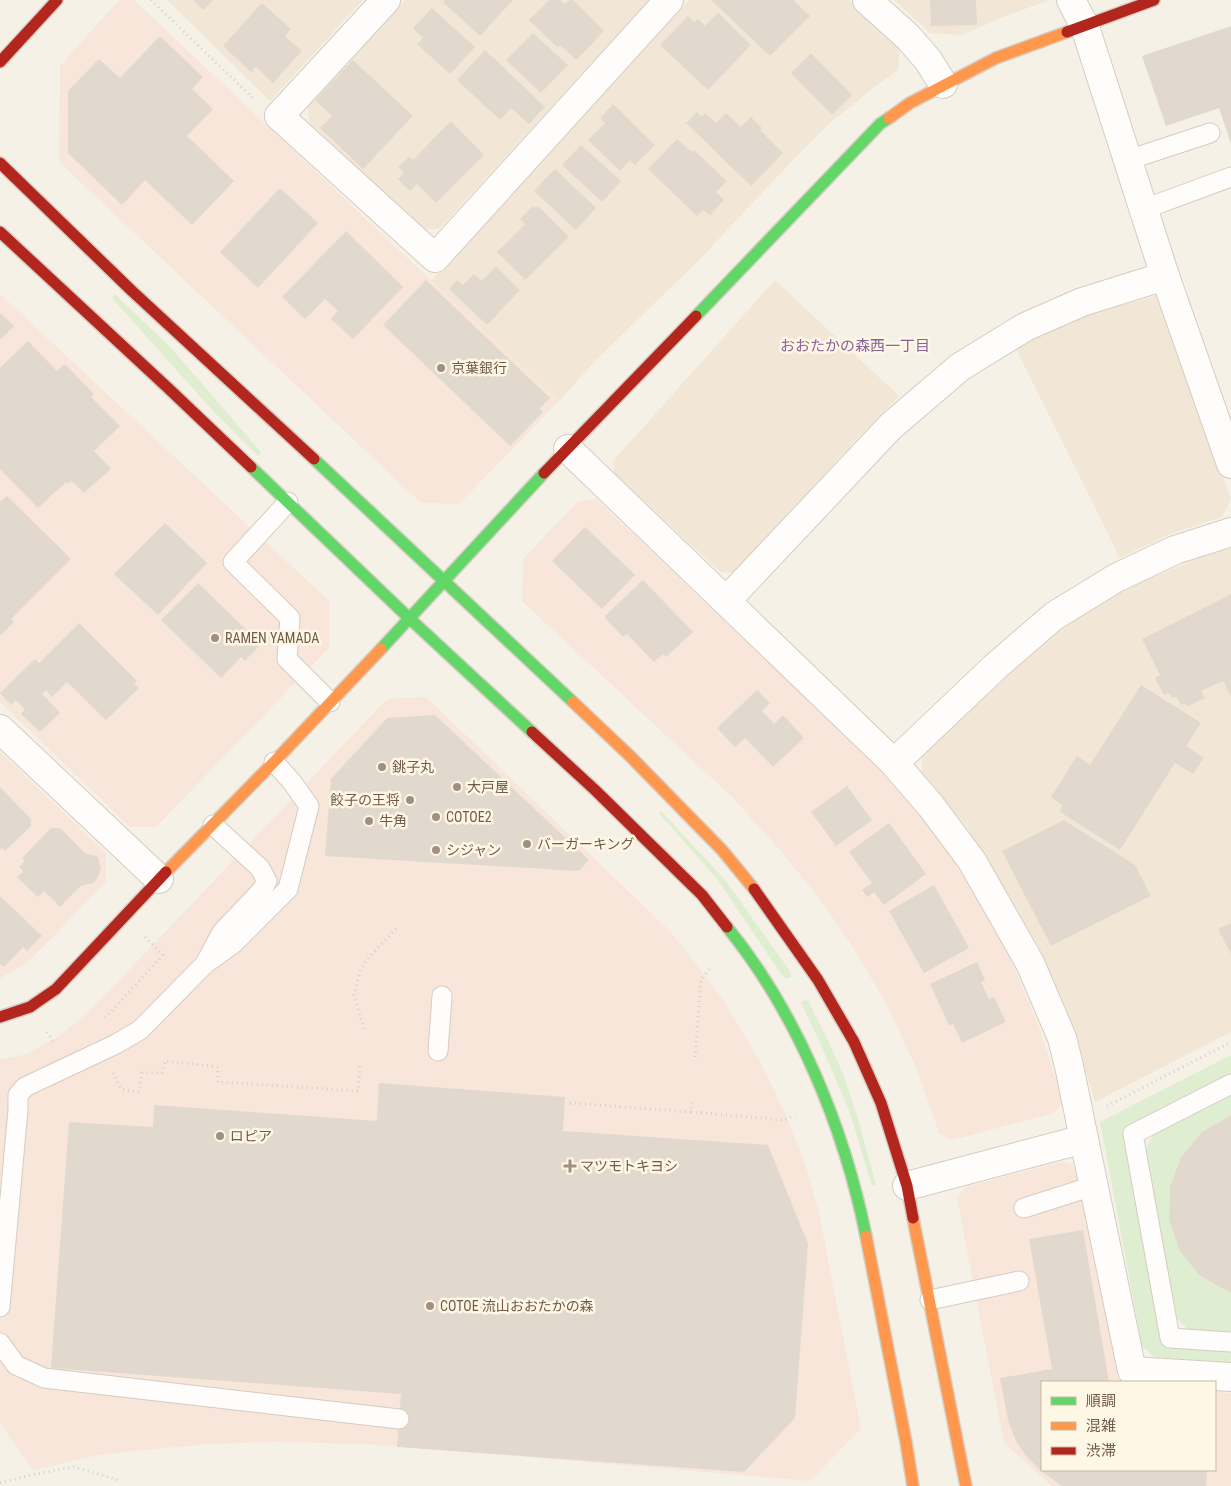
<svg xmlns="http://www.w3.org/2000/svg" width="1231" height="1486" font-family="'Roboto Condensed','Noto Sans JP',sans-serif">
	<rect width="100%" height="100%" fill="#f6f1e6"/>
	<g fill="#f2e7d6">
		<path d="M167,0H363L270,101Z"/>
		<path d="M405,0H649L440,228L422,230L309,122L308,105Z"/>
		<path d="M689,0H849L900,46L898,70L871,90L832,121L792,161L698,261L596,360L559,401L431,281Z"/>
		<path d="M894,0H1050L1006,16L962,35L930,33Z"/>
		<path d="M775,280L899,396L852,444L734,573L720,572L614,473L613,461Z"/>
		<path d="M1159,295L1231,499L1222,517L1170,534L1120,558L1015,347L1082,316Z"/>
		<path d="M1231,545V1032L1095,1102L1068,1016L1038,945L967,827L922,773V756L1020,664L1049,639L1095,605L1129,587Z"/>
	</g>
	<g fill="#f7e6d9">
		<path d="M119,0H134L559,401L459,504L421,503L59,162L60,66Z"/>
		<path d="M0,294L329,601V648L156,827H130L0,702Z"/>
		<path d="M596,499L864,753L925,820L966,880L1009,956L1038,1024L1063,1102L1054,1113L952,1140L939,1133L918,1072L886,1003L849,941L815,893L779,849L732,797L522,601L523,559L578,501Z"/>
		<path d="M426,697L671,932L723,1000L759,1060L784,1111L805,1164L819,1213L861,1429L810,1481L435,1449L363,1444L276,1442L208,1444L103,1454L33,1470L0,1423V1060L27,1054L59,1036L89,1012L387,699Z"/>
		<path d="M0,752L106,853V881L46,944L24,965L0,978Z"/>
		<path d="M1063,1162L1071,1164L1075,1167L1079,1173L1119,1382H1042V1470H1215V1391L1231,1393V1486H1052L1004,1443L957,1198L966,1187L1057,1163Z"/>
	</g>
	<g fill="#dfedd0">
		<path d="M115,294L172,349L261,452L258,456L214,412L112,298Z"/>
		<path d="M661,811L726,881L789,970L791,974V977L788,979L783,977L718,880L659,813Z"/>
		<path d="M806,1000L808,1001C820,1025 833,1049 843,1074C856,1110 866,1147 876,1185L872,1186L849,1110L821,1045L802,1005L801,1002Z"/>
		<path d="M1231,1055V1076L1126,1130L1165,1344L1231,1350V1363L1154,1357L1142,1346L1100,1122Z"/>
		<path d="M1231,1094V1115L1202,1132L1181,1157L1170,1187L1169,1219L1200,1276L1231,1293V1335L1190,1332L1174,1315L1143,1154L1155,1132Z"/>
	</g>
	<g fill="#e2d9ce">
		<path d="M193,0H213L203,10Z"/>
		<path d="M445,0H513L480,36L443,2Z"/>
		<path d="M549,0H560L565,4L570,0H573L604,31L576,60L560,45L558,48L529,20Z"/>
		<path d="M711,0H793L810,16L770,56Z"/>
		<path d="M930,0H976L977,25L931,26Z"/>
		<path d="M262,3L291,29L285,36L302,51L273,83L256,67L251,72L223,46Z"/>
		<path d="M432,8L475,47L450,74L417,44L423,38L413,28Z"/>
		<path d="M718,13L751,45L708,90L660,45L688,16L694,22L698,19L705,26Z"/>
		<path d="M1231,26V144L1219,108L1166,126L1142,56Z"/>
		<path d="M533,33L568,65L541,93L506,60Z"/>
		<path d="M160,36L203,77L192,89L213,109L187,136L234,181L192,225L145,180L122,205L68,153V91L99,59L120,78Z"/>
		<path d="M485,50L545,107L529,124L511,108L500,120L457,80Z"/>
		<path d="M811,53L852,95L832,115L791,73Z"/>
		<path d="M353,60L413,116L363,169L320,128L332,116L315,100Z"/>
		<path d="M613,104L655,145L635,165L630,160L620,171L588,140L605,123L600,118Z"/>
		<path d="M697,112L702,117L705,113L716,123L726,113L741,127L751,117L762,128L760,130L783,153L751,186L686,123Z"/>
		<path d="M451,121L484,155L436,203L417,184L410,191L398,179L404,173L398,167L409,157L413,160Z"/>
		<path d="M677,139L692,152L694,150L727,181L716,192L724,200L710,215L703,210L697,216L648,169Z"/>
		<path d="M581,145L621,181L602,202L562,165Z"/>
		<path d="M555,169L596,208L576,230L534,191Z"/>
		<path d="M280,188L318,223L258,288L220,252Z"/>
		<path d="M533,206L536,208L538,206L569,237L525,280L497,252L525,224L520,219Z"/>
		<path d="M346,231L403,287L353,339L331,319L338,311L325,299L305,319L282,297Z"/>
		<path d="M496,266L520,290L487,325L449,289L457,280L463,285L474,274L482,281Z"/>
		<path d="M426,280L550,398L539,409L543,412L510,446L383,325Z"/>
		<path d="M0,313L14,326L0,340Z"/>
		<path d="M28,341L57,371L65,364L94,394L91,397L120,426L94,451L111,469L84,493L72,481L68,484L66,482L38,508L0,469V368Z"/>
		<path d="M7,496L71,559L11,619L14,622L0,636V502Z"/>
		<path d="M165,523L207,563L158,615L114,574Z"/>
		<path d="M585,527L635,575L602,609L552,561Z"/>
		<path d="M643,580L693,632L666,657L663,654L654,662L627,634L623,637L604,617Z"/>
		<path d="M198,583L261,644L245,661L241,657L221,678L161,620Z"/>
		<path d="M1231,594V697L1223,681L1201,691L1205,698L1188,706L1185,703L1181,705L1176,696L1172,698L1169,693L1164,695L1155,678L1160,675L1142,639Z"/>
		<path d="M79,623L137,681L134,683L139,688L106,720L67,682L52,697L46,690L42,694L60,713L40,732L21,714L25,709L16,700L11,705L0,693L35,659L39,663Z"/>
		<path d="M1141,685L1201,723L1186,746L1204,758L1193,774L1175,763L1120,850L1060,812L1062,805L1051,797L1077,756L1090,765Z"/>
		<path d="M757,690L770,703L762,711L774,724L783,715L804,738L773,767L745,738L735,747L717,728Z"/>
		<path d="M435,715L589,860L579,871L325,856L331,779L387,718Z"/>
		<path d="M847,786L872,820L836,846L811,812Z"/>
		<path d="M0,787L31,819V826L5,851L2,848L0,850Z"/>
		<path d="M1064,820L1135,865L1151,896L1051,946L1002,851Z"/>
		<path d="M889,823L926,874L884,905L874,892L867,897L862,890L872,883L849,852Z"/>
		<path d="M51,828H60L85,853L98,857L101,869L97,879L93,883L81,886L60,907L44,891L38,897L17,877L23,871L19,867L25,861L22,858Z"/>
		<path d="M934,885L969,948L924,973L889,911Z"/>
		<path d="M0,896L42,936L27,951L23,947L4,967L0,964Z"/>
		<path d="M1231,923V954L1218,929Z"/>
		<path d="M977,962L985,980L981,982L989,999L994,997L1006,1022L962,1043L953,1024L949,1025L930,984Z"/>
		<path d="M379,1083L565,1097L563,1131L768,1145L808,1244L795,1418L744,1472L397,1447L401,1394L51,1368L69,1122L153,1127L154,1105L377,1121Z"/>
		<path d="M1231,1115V1293L1200,1276L1180,1251L1169,1220L1170,1187L1181,1157L1202,1132Z"/>
		<path d="M1083,1230L1109,1382H1042V1470H1207L1206,1486H1062L1040,1470L1026,1456L1016,1441L1008,1420L1000,1378L1052,1369L1029,1239Z"/>
	</g>
	<g fill="none" stroke-linecap="round" stroke-linejoin="round">
		<defs>
			<g id="lane">
				<path d="M1128,160L1210,133"/>
				<path d="M1144,209L1231,177"/>
				<path d="M288,502L233,562L290,618L287,659L330,702"/>
				<path d="M207,960L222,932L262,890L267,881L260,868L213,825"/>
				<path d="M438,1051L442,996"/>
				<path d="M1231,1084L1133,1134L1170,1338L1231,1342"/>
				<path d="M1024,1208L1093,1186"/>
				<path d="M930,1300L1019,1281"/>
				<path d="M0,1307L18,1110V1095L25,1087L116,1044L140,1030L205,964L234,943L288,889L309,806L292,782L274,762"/>
				<path d="M0,1343L16,1365L44,1378L399,1419"/>
			</g>
			<g id="street">
				<path d="M386,0L279,116L435,258L669,0"/>
				<path d="M867,0L908,37L928,60L943,84"/>
				<path d="M1071,0L1085,27L1165,276L1231,464"/>
				<path d="M568,449L894,763L931,806L972,861L1030,963L1062,1038L1069,1066L1084,1139"/>
				<path d="M727,600L891,426L960,367L1025,327L1082,302L1165,276"/>
				<path d="M0,729L159,879"/>
				<path d="M894,763L996,666L1054,616L1116,578L1175,550L1231,532"/>
				<path d="M907,1186L1084,1139L1132,1371L1231,1377"/>
			</g>
			<g id="fast">
				<path d="M696,316L880,124L889,118"/>
				<path d="M314,459L573,702"/>
				<path d="M251,467L409,618L532,732"/>
				<path d="M381,649L544,473"/>
				<path d="M727,927C797,1013 844,1127 866,1236"/>
			</g>
			<g id="slow">
				<path d="M889,118L910,103L996,58L1067,32"/>
				<path d="M573,702L631,757L722,850L754,889"/>
				<path d="M166,872L274,762L381,649"/>
				<path d="M913,1218L966,1486"/>
				<path d="M866,1236L906,1442L913,1486"/>
			</g>
			<g id="jam">
				<path d="M1067,32L1154,0"/>
				<path d="M0,62L57,0"/>
				<path d="M0,163L132,291L314,459"/>
				<path d="M0,232L168,388L251,467"/>
				<path d="M544,473L696,316"/>
				<path d="M532,732L595,790L702,895L727,927"/>
				<path d="M754,889L818,980L854,1042L881,1103L907,1186L913,1218"/>
				<path d="M0,1017L30,1007L56,989L166,872"/>
			</g>
		</defs>
		<use href="#lane" stroke="#d5ccc1" stroke-width="21"/>
		<use href="#street" stroke="#d5ccc1" stroke-width="30"/>
		<use href="#fast" stroke="#d6cdc3" stroke-width="14"/>
		<use href="#slow" stroke="#d6cdc3" stroke-width="14"/>
		<use href="#jam" stroke="#d6cdc3" stroke-width="14"/>
		<g stroke="#d7d0c9" stroke-width="3" stroke-dasharray="1 4" stroke-linecap="butt">
			<path d="M151,0L254,99"/>
			<path d="M105,1018L163,955L145,937"/>
			<path d="M364,1029L354,995L360,971L369,957L397,928"/>
			<path d="M47,1032L53,1041L56,1043"/>
			<path d="M695,1057L701,979L712,966"/>
			<path d="M113,1073L121,1089L139,1092L142,1073H162L165,1061L218,1067V1082L358,1091L360,1065"/>
			<path d="M570,1103L691,1112L692,1100"/>
			<path d="M1107,1106L1231,1042"/>
			<path d="M691,1112L784,1120L795,1115"/>
			<path d="M0,1483L26,1476L74,1467L118,1480"/>
		</g>
		<use href="#lane" stroke="#fefdfb" stroke-width="19"/>
		<use href="#street" stroke="#fefdfb" stroke-width="28"/>
		<use href="#fast" stroke="#63d668" stroke-width="11"/>
		<use href="#slow" stroke="#ff974d" stroke-width="11"/>
		<use href="#jam" stroke="#b3261e" stroke-width="11"/>
	</g>
	<g fill="#a18f7f" stroke="#fff7e6" stroke-width="2">
		<circle cx="441" cy="368" r="5"/>
		<circle cx="215" cy="638" r="5"/>
		<circle cx="382" cy="767" r="5"/>
		<circle cx="457" cy="787" r="5"/>
		<circle cx="410" cy="800" r="5"/>
		<circle cx="436" cy="817" r="5"/>
		<circle cx="369" cy="821" r="5"/>
		<circle cx="527" cy="844" r="5"/>
		<circle cx="436" cy="850" r="5"/>
		<circle cx="220" cy="1136" r="5"/>
		<path d="M567.5 1158.5h5v5h5v5h-5v5h-5v-5h-5v-5h5z"/>
		<circle cx="430" cy="1306" r="5"/>
	</g>
	<g text-anchor="middle" stroke-width="5" stroke-linejoin="round" paint-order="stroke">
		<g font-size="14" fill="#735a47" stroke="#fff7e6" text-anchor="start">
			<text x="451" y="373">京葉銀行</text>
			<text x="225" y="643">RAMEN YAMADA</text>
			<text x="392" y="772">銚子丸</text>
			<text x="467" y="792">大戸屋</text>
			<text x="400" y="805" text-anchor="end">餃子の王将</text>
			<text x="446" y="822">COTOE2</text>
			<text x="379" y="826">牛角</text>
			<text x="537" y="849">バーガーキング</text>
			<text x="446" y="855">シジャン</text>
			<text x="230" y="1141">ロピア</text>
			<text x="580" y="1171">マツモトキヨシ</text>
			<text x="440" y="1311">COTOE 流山おおたかの森</text>
		</g>
		<g font-size="15" fill="#896297" stroke="#fff7e6">
			<text x="855" y="351">おおたかの森西一丁目</text>
		</g>
	</g>
	<rect x="1041" y="1381" width="175" height="90" fill="#fff7e6" stroke="#c7b8a6"/>
	<rect x="1051" y="1397" width="25" height="8" fill="#63d668" stroke="#c7b8a6"/>
	<text x="1086" y="1406" font-size="15" fill="#735a47">順調</text>
	<rect x="1051" y="1422" width="25" height="8" fill="#ff974d" stroke="#c7b8a6"/>
	<text x="1086" y="1431" font-size="15" fill="#735a47">混雑</text>
	<rect x="1051" y="1447" width="25" height="8" fill="#b3261e" stroke="#c7b8a6"/>
	<text x="1086" y="1456" font-size="15" fill="#735a47">渋滞</text>
</svg>
